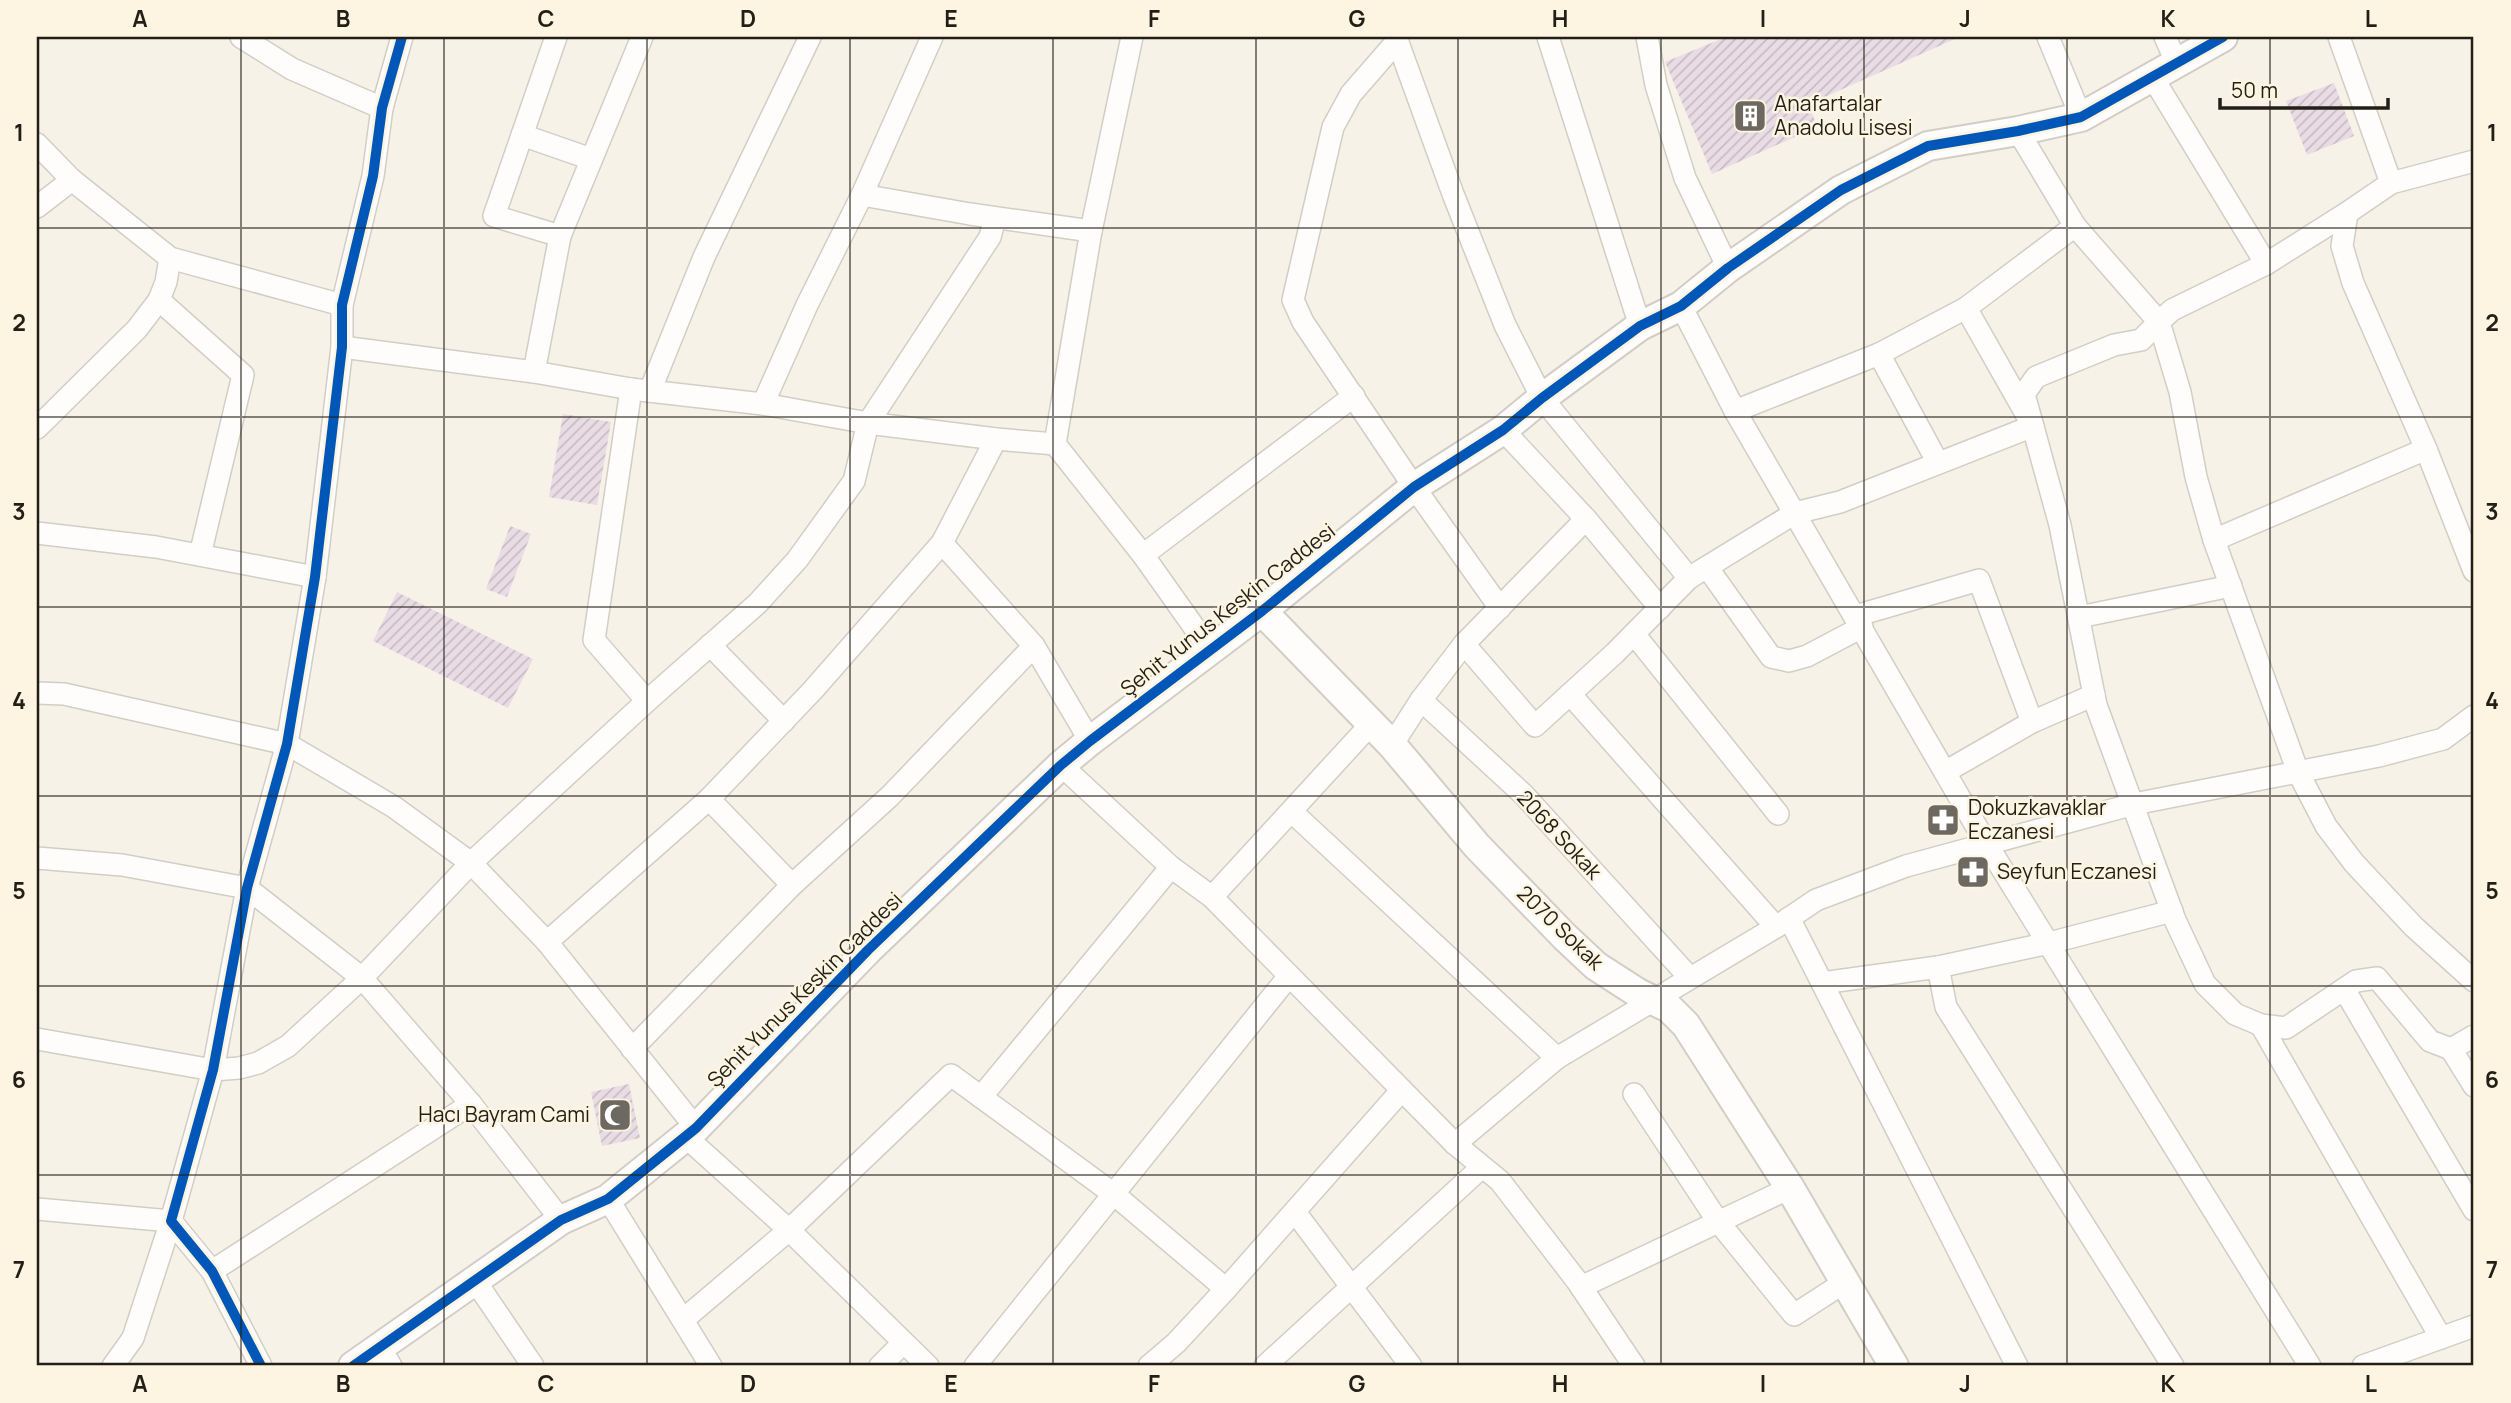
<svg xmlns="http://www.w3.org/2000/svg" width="2511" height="1403" font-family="Manrope,sans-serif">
	<defs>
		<pattern id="building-hatch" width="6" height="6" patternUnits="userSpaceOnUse" patternTransform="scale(1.75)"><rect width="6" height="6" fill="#eadce5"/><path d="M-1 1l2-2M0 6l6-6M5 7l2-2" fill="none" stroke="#c8bcc4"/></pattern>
	</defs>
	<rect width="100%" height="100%" fill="#f7f2e8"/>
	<g fill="url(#building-hatch)">
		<path d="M1726,37H1954L1955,39L1809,104L1817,127L1712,174L1665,62Z"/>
		<path d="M2334,83L2354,136L2307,155L2286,101Z"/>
		<path d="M563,414L611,422L597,505L549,497Z"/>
		<path d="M510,526L531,534L507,597L486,589Z"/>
		<path d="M397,592L533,659L508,708L373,641Z"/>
		<path d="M629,1084L640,1138L602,1146L591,1092Z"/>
	</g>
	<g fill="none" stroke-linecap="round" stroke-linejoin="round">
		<defs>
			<g id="street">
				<path d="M241,37L292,69L382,108"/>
				<path d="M556,37L494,216L560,236"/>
				<path d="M1132,37L1091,231L1055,444L1143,555L1211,651"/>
				<path d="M1396,37L1453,194L1505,325L1542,398L1689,578"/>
				<path d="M1548,37L1640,326"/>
				<path d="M1647,37L1656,85L1685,178L1728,268"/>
				<path d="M2048,37L2081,117"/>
				<path d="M2165,37L2177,64"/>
				<path d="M2339,37L2391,183"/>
				<path d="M1398,40L1351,94L1333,127L1293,300L1303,322L1414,487L1500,608"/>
				<path d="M2153,78L2266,264"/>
				<path d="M2018,131L2075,226L2159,322L2141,340L2114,345L2036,377L2024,394L2060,525L2096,705L2175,920L2205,984L2235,1014L2261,1025L2286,1028L2356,981L2377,978L2430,1041L2451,1049L2474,1036"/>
				<path d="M522,135L591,159"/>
				<path d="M37,144L72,180L170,258L342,305"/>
				<path d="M2474,161L2391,183L2347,213L2342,246L2353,283L2426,449L2474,571"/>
				<path d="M862,195L970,214L1091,231"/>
				<path d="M37,207L72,180"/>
				<path d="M2347,213L2266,264L2172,310L2159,322L2180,392L2196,477L2214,540L2298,772L2326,826L2354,863L2414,927L2474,981"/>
				<path d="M159,300L243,375L200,555"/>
				<path d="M1681,306L1735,411L1986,843L2310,1366"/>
				<path d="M342,347L534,372L631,389L763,404L868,423L996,439L1055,444"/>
				<path d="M1879,354L1938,463"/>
				<path d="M534,372L560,236L642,37"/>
				<path d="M631,389L594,640L647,701"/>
				<path d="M650,391L704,257L810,37"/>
				<path d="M763,404L807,305L862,195L932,37"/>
				<path d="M1735,411L1879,354L1966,308L2075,226"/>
				<path d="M37,428L137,329L159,300L166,282L170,258"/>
				<path d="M1503,430L1586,519L1660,608"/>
				<path d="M37,533L156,547L315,577"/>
				<path d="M2214,540L2426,449"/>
				<path d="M942,543L1034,646L1090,741"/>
				<path d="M1143,555L1354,396"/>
				<path d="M1707,567L1771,657L1789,661L1807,656L1862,627"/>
				<path d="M1855,616L1979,580L2032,722"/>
				<path d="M2079,617L2231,586"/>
				<path d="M1634,634L1778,814"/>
				<path d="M1464,644L1535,726L1615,653L1689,578L1795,513L1840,502L2033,426L1966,308"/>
				<path d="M710,645L784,721"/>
				<path d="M37,693L64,694L287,744L394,807L471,863L547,942L696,1128"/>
				<path d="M1570,694L1776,927"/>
				<path d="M1421,700L1524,795L1690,978"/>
				<path d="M1392,745L1421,700L1464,644L1586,519"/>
				<path d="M1061,765L1171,867L1212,897L1455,1144L1500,1181L1577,1281L1634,1366"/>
				<path d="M1945,772L2032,722L2094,695"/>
				<path d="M709,799L792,885"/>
				<path d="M1292,812L1557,1058"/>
				<path d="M37,858L122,865L247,888L362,978L471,1104L561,1220"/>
				<path d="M1212,897L1371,724"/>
				<path d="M1789,918L2017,1366"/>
				<path d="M547,942L709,799L813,690L942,543L996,439"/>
				<path d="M1938,967L1946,1007L2173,1366"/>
				<path d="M1822,983L1938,967L2049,943L2172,911"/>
				<path d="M2344,989L2474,1210"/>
				<path d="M2261,1025L2441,1338"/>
				<path d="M37,1039L213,1070L239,1068L258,1063L288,1046L362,978L471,863L647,701L758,603L797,560L854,481L868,423L990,237L995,218"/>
				<path d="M632,1049L792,885L890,796L1034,646"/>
				<path d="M2451,1049L2474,1086"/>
				<path d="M1634,1094L1717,1220L1794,1315L1845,1282"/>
				<path d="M981,1097L1171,867"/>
				<path d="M686,1137L789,1230L928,1366"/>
				<path d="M1455,1144L1557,1058L1776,927L1816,900L1906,866L2134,804L2379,756L2443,739L2474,716"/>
				<path d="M608,1199L711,1366"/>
				<path d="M37,1209L171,1221L133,1338L113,1366"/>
				<path d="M1295,1212L1411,1366"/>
				<path d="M212,1271L471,1104"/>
				<path d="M476,1282L533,1366"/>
				<path d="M1581,1287L1790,1188"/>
				<path d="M684,1319L789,1230L951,1075L1115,1195L1226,1289"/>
				<path d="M380,1348L391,1366"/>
				<path d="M261,1366L212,1271L171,1221L213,1070L247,888L287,744L315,577L342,347V305L373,176L382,108L402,37"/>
				<path d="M880,1366L903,1343"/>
				<path d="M975,1366L1289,976"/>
				<path d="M1149,1366L1176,1343L1226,1289L1401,1091"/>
				<path d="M1265,1366L1482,1167"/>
				<path d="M2363,1366L2474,1326"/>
			</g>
			<g id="secondary">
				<path d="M1262,611L1392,745L1477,846L1565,937L1596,966L1638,993L1669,1008L1686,1025L1790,1188L1894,1366"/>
				<path d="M353,1366L561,1220L608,1199L696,1128L868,950L1061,765L1090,741L1262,611L1414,487L1503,430L1542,398L1640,326L1681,306L1728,268L1841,190L1928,146L2018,131L2081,117L2223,37"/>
			</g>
		</defs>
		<use href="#street" stroke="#d2cec5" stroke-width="24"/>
		<use href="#secondary" stroke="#d2cec5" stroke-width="32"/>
		<use href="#street" stroke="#fefdfc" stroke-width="21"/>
		<use href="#secondary" stroke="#fefdfc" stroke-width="28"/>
		<defs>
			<g id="cycleway">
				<path d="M261,1366L212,1271L171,1221L213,1070L247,888L287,744L315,577L342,347V305L373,176L382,108L402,37"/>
				<path d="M353,1366L561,1220L608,1199L696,1128L868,950L1061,765L1090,741L1262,611L1414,487L1503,430L1542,398L1640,326L1681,306L1728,268L1841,190L1928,146L2018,131L2081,117L2223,37"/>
			</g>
		</defs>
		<use href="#cycleway" stroke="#fdf5e2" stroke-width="15"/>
		<use href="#cycleway" stroke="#0057b8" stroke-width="10"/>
	</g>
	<path fill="none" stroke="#231f16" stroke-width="2" stroke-opacity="0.55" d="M241,37V1366M444,37V1366M647,37V1366M850,37V1366M1053,37V1366M1256,37V1366M1458,37V1366M1661,37V1366M1864,37V1366M2067,37V1366M2270,37V1366M37,228H2474M37,417H2474M37,607H2474M37,796H2474M37,986H2474M37,1175H2474"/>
	<defs>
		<symbol id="building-square" viewBox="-11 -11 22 22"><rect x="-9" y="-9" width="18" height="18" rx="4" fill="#6d6960" stroke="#fdf5e2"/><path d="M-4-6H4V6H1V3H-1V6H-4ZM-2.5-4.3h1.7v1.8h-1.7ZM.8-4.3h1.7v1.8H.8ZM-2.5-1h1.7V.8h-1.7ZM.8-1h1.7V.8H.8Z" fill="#fff"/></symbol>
		<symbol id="pharmacy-square" viewBox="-11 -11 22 22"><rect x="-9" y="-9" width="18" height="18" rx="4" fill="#6d6960" stroke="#fdf5e2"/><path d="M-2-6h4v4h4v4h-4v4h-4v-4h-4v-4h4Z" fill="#fff"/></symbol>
		<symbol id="mosque-square" viewBox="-11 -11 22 22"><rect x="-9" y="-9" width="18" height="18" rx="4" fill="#6d6960" stroke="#fdf5e2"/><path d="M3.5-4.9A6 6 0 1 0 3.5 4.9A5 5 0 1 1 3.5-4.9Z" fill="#fff"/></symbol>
	</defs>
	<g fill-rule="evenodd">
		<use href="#building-square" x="1731" y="97" width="38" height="38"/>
		<use href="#pharmacy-square" x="1924" y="801" width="38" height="38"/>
		<use href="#pharmacy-square" x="1954" y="853" width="38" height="38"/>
		<use href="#mosque-square" x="596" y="1096" width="38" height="38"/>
	</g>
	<g text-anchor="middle" stroke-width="5" stroke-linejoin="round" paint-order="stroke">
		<g font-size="21" fill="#231f16" stroke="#fdf5e2" text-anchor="start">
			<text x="1774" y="111">Anafartalar<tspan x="1774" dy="24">Anadolu Lisesi</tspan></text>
			<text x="1968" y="815">Dokuzkavaklar<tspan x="1968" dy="24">Eczanesi</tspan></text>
			<text x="1997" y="879">Seyfun Eczanesi</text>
			<text x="590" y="1122" text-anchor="end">Hacı Bayram Cami</text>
		</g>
		<g font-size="21" fill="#231f16" stroke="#fdf5e2">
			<text transform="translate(1228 610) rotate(-38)" y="7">Şehit Yunus Keskin Caddesi</text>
			<text transform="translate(1559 835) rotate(47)" y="7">2068 Sokak</text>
			<text transform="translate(1560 928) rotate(44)" y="7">2070 Sokak</text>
			<text transform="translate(805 990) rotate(-45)" y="7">Şehit Yunus Keskin Caddesi</text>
		</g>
	</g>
	<rect width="2511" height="1403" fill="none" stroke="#fdf5e2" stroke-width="77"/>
	<path d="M2220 98v10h168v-10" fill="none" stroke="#231f16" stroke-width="3.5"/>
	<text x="2231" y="98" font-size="21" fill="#231f16" stroke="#fdf5e2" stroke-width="5" paint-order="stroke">50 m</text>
	<rect x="38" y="38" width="2434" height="1326" fill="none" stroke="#231f16" stroke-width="2.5"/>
	<g font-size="23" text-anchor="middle" font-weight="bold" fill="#231f16">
		<text x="140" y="27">A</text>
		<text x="343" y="27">B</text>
		<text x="546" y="27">C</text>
		<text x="748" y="27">D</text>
		<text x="951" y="27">E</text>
		<text x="1154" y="27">F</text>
		<text x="1357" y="27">G</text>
		<text x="1560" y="27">H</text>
		<text x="1763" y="27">I</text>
		<text x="1965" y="27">J</text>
		<text x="2168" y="27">K</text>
		<text x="2371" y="27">L</text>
		<text x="19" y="141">1</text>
		<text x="2492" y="141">1</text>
		<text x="19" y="331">2</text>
		<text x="2492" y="331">2</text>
		<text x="19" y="520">3</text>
		<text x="2492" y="520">3</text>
		<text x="19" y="709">4</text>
		<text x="2492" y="709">4</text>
		<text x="19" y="899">5</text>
		<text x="2492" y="899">5</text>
		<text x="19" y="1088">6</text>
		<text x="2492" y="1088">6</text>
		<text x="19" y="1278">7</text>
		<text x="2492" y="1278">7</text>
		<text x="140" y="1392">A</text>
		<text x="343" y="1392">B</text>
		<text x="546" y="1392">C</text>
		<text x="748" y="1392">D</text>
		<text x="951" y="1392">E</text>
		<text x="1154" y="1392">F</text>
		<text x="1357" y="1392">G</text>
		<text x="1560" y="1392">H</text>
		<text x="1763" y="1392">I</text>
		<text x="1965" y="1392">J</text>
		<text x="2168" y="1392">K</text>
		<text x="2371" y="1392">L</text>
	</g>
</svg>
